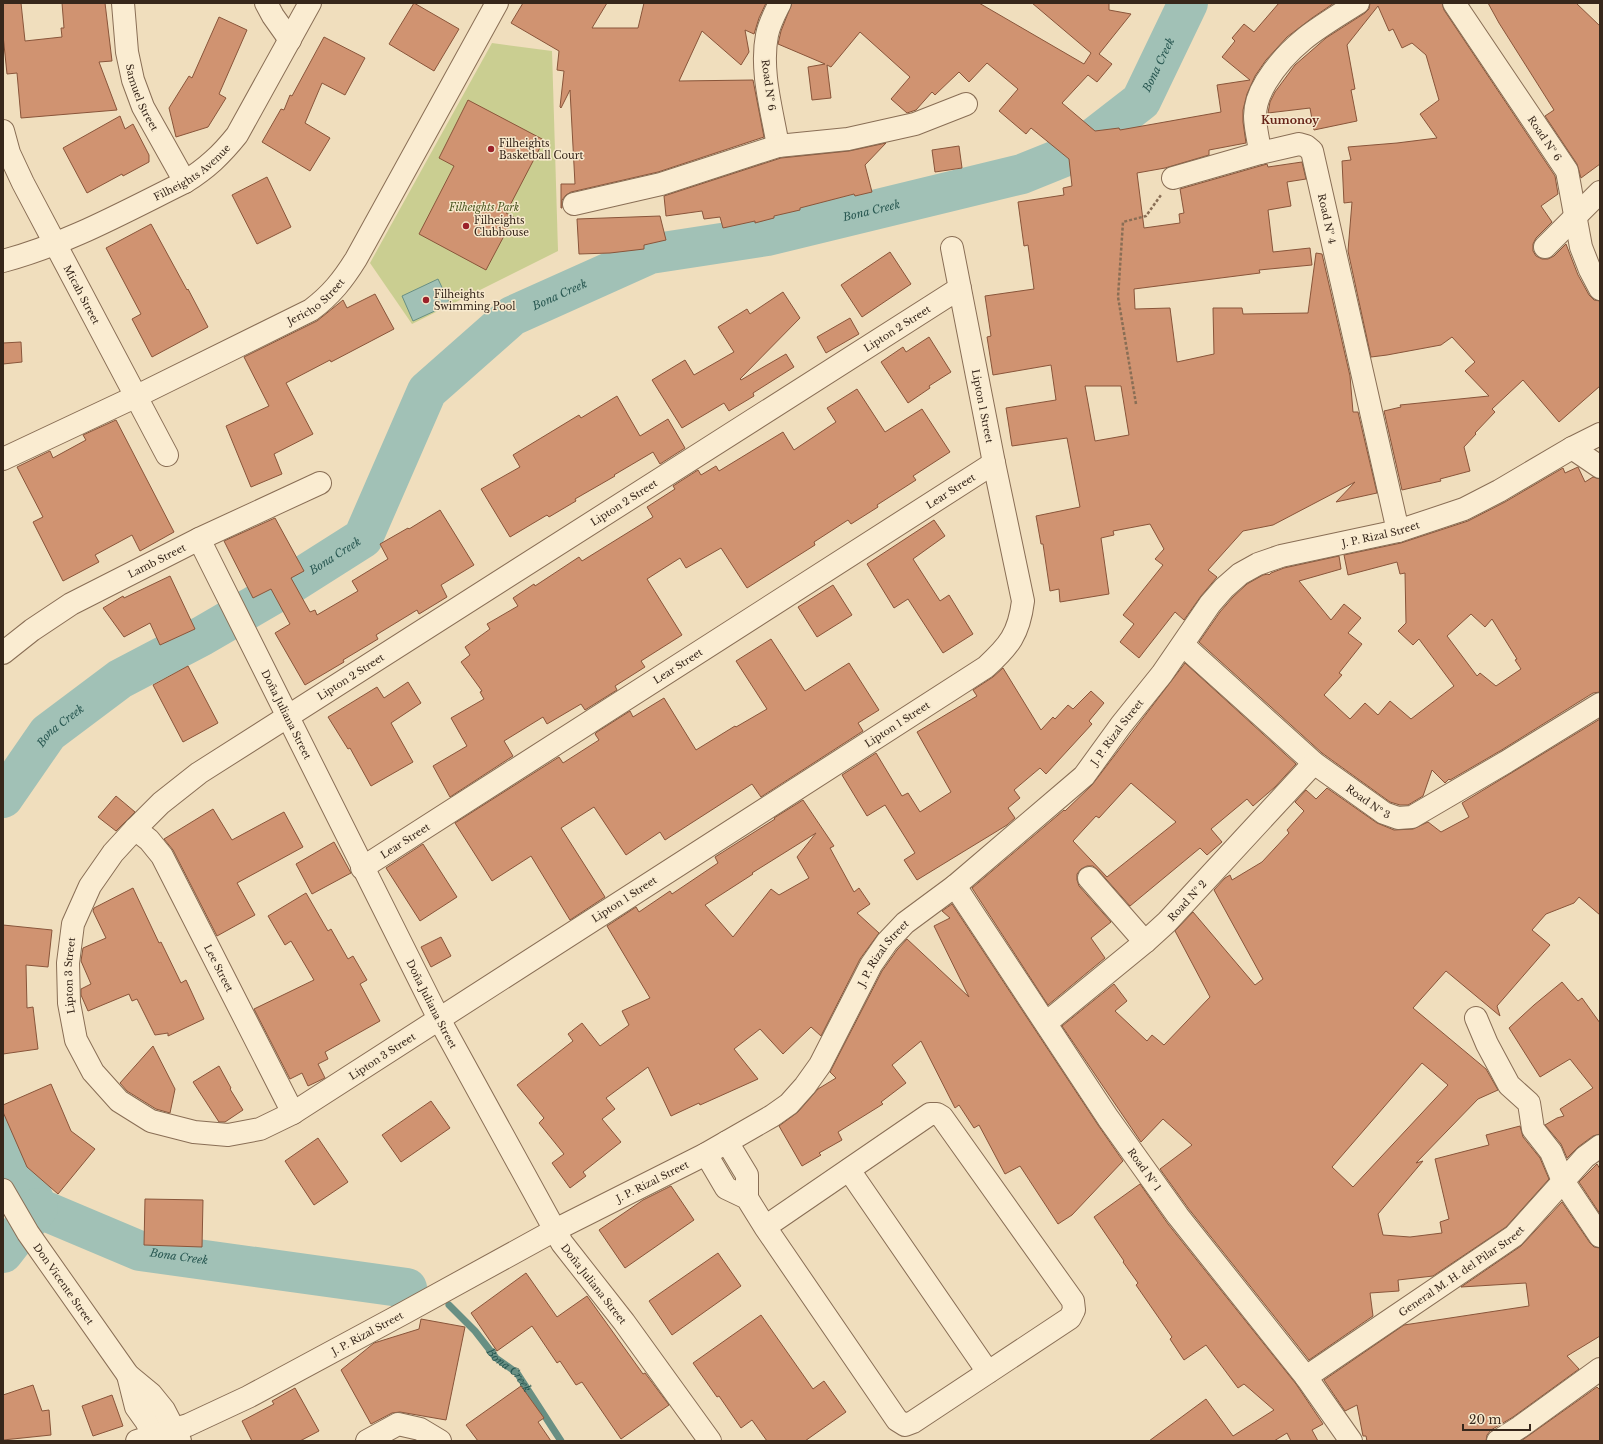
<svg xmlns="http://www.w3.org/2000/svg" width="1603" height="1444" font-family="'Libre Baskerville',serif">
	<rect width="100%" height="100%" fill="#f0debd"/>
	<path fill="#cace91" d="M492,43L552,51L558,251L412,324L370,263Z"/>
	<path fill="#a1c1b6" stroke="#688f83" d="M438,279L450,304L413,321L402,296Z"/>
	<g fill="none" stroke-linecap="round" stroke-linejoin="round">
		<path stroke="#688f83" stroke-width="7" id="s1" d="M449,1305L475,1331L496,1358L517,1373L561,1441"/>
		<g stroke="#a1c1b6" stroke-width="40">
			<path id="s2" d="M3,798L48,733L120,679L202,636L281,590L363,538L427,391L512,316L650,254L767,236L1022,174L1074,153L1141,101L1188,3"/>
			<path id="s3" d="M3,1135L38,1208L140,1251L407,1288"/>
			<path d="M3,1253L38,1208"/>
		</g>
	</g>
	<g fill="#d09371" stroke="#89553a" fill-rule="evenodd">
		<path d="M3,3H21L25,41L62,37L61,28H64L62,3H105L112,61L99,62L117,110L21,118L17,73L7,74L3,35Z"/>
		<path d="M414,3L459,29L434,71L389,44Z"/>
		<path d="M523,3H607L592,28H638L644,3H766L759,18L754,34L745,30L749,52L741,65L702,31L679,81L753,80L764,137L658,172L571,192L566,195L562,200V208H561V184H575L570,90L561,108L560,107L564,71L557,70L559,51L511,23Z"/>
		<path d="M792,3H979L1084,64L1091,53L1032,3H1109V10L1131,14L1099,54L1112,64L1097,82L1088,75L1062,103L1095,131L1119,128L1120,130L1221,112L1217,85L1250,80L1222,57L1235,41L1232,38L1244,24L1254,32L1279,3H1334L1312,18L1287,37L1266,60L1255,76L1247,94L1243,110V122L1246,143L1209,150V155L1165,168L1137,173L1144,228L1180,223L1179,214L1184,213L1180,189L1267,164L1268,167L1302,162L1306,179L1287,182L1291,206L1268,210L1273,252L1310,248L1312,265L1259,270L1260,273L1134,289L1135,309L1170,308L1177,362L1214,354L1213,308H1242L1243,314L1308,313L1316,253L1322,254L1350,376L1353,412H1358L1377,493L1336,502L1355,482L1273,525L1243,531L1208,570L1217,577L1201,596L1184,620L1175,612L1139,658L1120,642L1134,624L1123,615L1163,565L1155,559L1164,549L1150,524L1113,531L1114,535L1101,538L1109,594L1060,602L1059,589L1050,591L1043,544H1041L1036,516L1080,507L1067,438L1012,446L1006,408L1056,400L1051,365L993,375L987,337L991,336L985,296L1034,289L1028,245L1024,246L1018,202L1064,195L1063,188L1072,186L1069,159L1031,128L1026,134L999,111L1018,89L987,63L969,82L959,72L935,95L932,92L916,110L907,113L891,99L910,77L860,32L831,67L827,65L831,98L812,100L808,67L825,64L778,44L781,31ZM1085,386H1121L1129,435L1095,441Z"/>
		<path d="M1370,3H1442L1444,10L1555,176L1558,194L1541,206L1552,222L1536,238L1533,244V251L1536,256L1542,259H1548L1554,256L1566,244L1578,275L1589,295L1594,300L1600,301V386L1559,422L1523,380L1492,409L1495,412L1475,433L1476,434L1464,447L1470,471L1440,479L1441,481L1402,490L1384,411L1401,407L1400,405L1489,396L1465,371L1475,362L1452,337L1441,345L1387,355L1371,357L1348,251L1352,202L1344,203L1342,161L1351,160L1348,147L1397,143L1437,138L1420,114L1439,100L1426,55L1412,43L1402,48L1393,29L1389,31L1378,6L1347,45L1355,89L1351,90L1357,121L1314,130L1310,108L1268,113L1270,102L1275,92L1295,65L1326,38L1365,13L1369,9Z"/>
		<path d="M1488,3H1576L1600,26V164L1581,178L1577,164L1545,116L1554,110L1499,23Z"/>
		<path d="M219,17L247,30L219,94L226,98L208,127L176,137L169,108L189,76L192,78Z"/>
		<path d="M324,37L365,58L345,95L322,83L305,123L330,138L310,171L262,142L281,109L284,110L290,95L292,96Z"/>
		<path d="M468,100L544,140L506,213L514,217L486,270L419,234L454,166L439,158Z"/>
		<path d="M120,116L125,129L133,124L149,155V162L123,176L122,174L87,193L63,148Z"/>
		<path d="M886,143L865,165L872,192L855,196L854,194L800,208V210L774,216V218L755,223V221L723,228L720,217L704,219L702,211L666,216L664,196L781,158L849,151Z"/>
		<path d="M959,146L962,168L935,172L932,150Z"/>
		<path d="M267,177L291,227L257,244L232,195Z"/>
		<path d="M660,216L666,240L644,245V249L610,253L579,254L577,219Z"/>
		<path d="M151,224L187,290L188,289L208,327L152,357L132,319L141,314L106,248Z"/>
		<path d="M890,252L911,284L862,317L841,285Z"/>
		<path d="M783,292L800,318L740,379L741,380L786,354L794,367L753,393L754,396L729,411L724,403L682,428L652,380L685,360L694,375L734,352L718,327L747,309L750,314Z"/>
		<path d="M375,294L394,329L331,362L330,360L286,383L313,434L274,454L282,474L251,487L226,426L269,406L244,357L317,321L343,300L347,308Z"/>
		<path d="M850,318L859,334L826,353L817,337Z"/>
		<path d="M929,337L951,372L929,386L930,388L908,403L881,362L903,347L906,352Z"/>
		<path d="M21,342L22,362L3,364V343Z"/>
		<path d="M857,389L885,432L922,409L950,452L913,476L916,480L877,505L878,507L851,524L848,520L814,542L815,545L747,588L721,548L686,568L680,558L647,579L682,635L641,661L645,667L615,686L617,690L585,710L581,704L547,724L543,717L504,741L513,756L450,797L433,766L467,746L451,718L484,699L480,692L482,691L461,662L470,655L465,647L490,629L487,624L518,606L513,598L534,584L535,586L579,557L582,561L653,517L647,507L675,489L673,486L698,470L701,475L716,466L719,471L783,432L794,450L836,422L827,408Z"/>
		<path d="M617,396L640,436L668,419L685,448L660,464L653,452L614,475L615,476L575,499L576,501L549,517L547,515L510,537L481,489L520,467L513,455L579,415L581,418Z"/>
		<path d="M116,420L174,532L140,551L132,535L95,555L99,562L63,581L33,522L43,517L17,467L50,451L53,458L86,440L83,435Z"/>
		<path d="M1578,467L1585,482L1593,477L1600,479V692L1593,693L1500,751L1450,780L1449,779L1445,783L1432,770L1423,796L1408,805H1400L1390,802L1322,753L1199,642L1220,612L1233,597L1247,584L1263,575L1268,574L1269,575L1271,573L1284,568L1339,556L1341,569L1299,581L1331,620L1344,604L1361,618L1348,633L1362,644L1339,673L1342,675L1324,695L1350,719L1365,703L1378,715L1390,701L1411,719L1454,686L1419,639L1413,645L1398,631L1406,623L1405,573L1400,574L1397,562L1348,575L1344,555L1401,543L1468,521L1505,502L1563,468L1565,473ZM1471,614L1485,627L1492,619L1517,659L1515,660L1521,669L1496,686L1480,673L1477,676L1447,636Z"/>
		<path d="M440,510L474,565L441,585L447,597L419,614L417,610L376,635L378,639L343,660L344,662L305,685L275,633L290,624L271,589L253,598L224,541L275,518L304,571L291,578L310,612L315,610L317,615L358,591L352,581L388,559L380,544L408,528L409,529Z"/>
		<path d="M934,520L945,536L913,559L940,601L949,595L973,634L943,653L908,599L894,608L867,564Z"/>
		<path d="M170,576L195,629L160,645L150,623L124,637L103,608L123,596L124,598Z"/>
		<path d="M833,585L852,615L817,637L798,607Z"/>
		<path d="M771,639L805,691L849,663L879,710L858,723L863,731L761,797L752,784L665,840L660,832L626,855L594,807L561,828L605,897L570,920L531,856L492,881L455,823L559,757L563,763L599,740L595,734L597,732L630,711L633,717L664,698L696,750L735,726L736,727L767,709L736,661Z"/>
		<path d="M1185,663L1296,764L1275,787L1253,806L1247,799L1211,829L1222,842L1207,855L1200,848L1130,906L1098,870L1093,866H1087L1081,869L1077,874V880L1079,886L1111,922L1091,938L1105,958L1048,1005L972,888L1064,810L1065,811L1092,785ZM1131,783L1176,822L1107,877L1073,841L1096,816L1099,818Z"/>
		<path d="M188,666L218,723L183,742L153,685Z"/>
		<path d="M1003,668L1041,730L1053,717L1055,719L1068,705L1073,709L1091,691L1104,703L1089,721L1092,724L1046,774L1040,768L1014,790L1020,798L1008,808L1015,818L1007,825L917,880L904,860L915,853L885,805L867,816L842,775L876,753L902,796L908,793L920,812L951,792L917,732L977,696L973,690L993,677Z"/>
		<path d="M408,682L421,703L391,723L413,762L371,786L350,748L348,749L328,717L377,687L384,698Z"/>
		<path d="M1600,719V915L1579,897L1574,903L1546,914L1532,930L1550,945L1497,1006L1500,1016L1446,971L1413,1008L1486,1069L1498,1090L1478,1099L1416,1163L1423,1161L1378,1214L1383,1235L1410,1237L1442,1233L1440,1222L1449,1219L1435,1159L1489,1145L1486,1135L1520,1126L1523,1137L1540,1158L1549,1179L1506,1227L1433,1276L1398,1280L1399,1291L1370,1293L1373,1316L1309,1360L1188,1208L1160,1169L1192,1145L1163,1119L1141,1142L1062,1026L1114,984L1127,1001L1115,1011L1147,1041L1152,1035L1164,1045L1210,997L1175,931L1193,912L1255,985L1263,979L1214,890L1225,878L1230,875L1232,880L1262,862L1289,833L1287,830L1304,811L1295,802L1306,790L1316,799L1327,788L1377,823L1394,830L1413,829L1428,822L1441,832L1469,817L1462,803ZM1422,1063L1448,1085L1353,1187L1332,1167Z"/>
		<path d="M116,796L135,812L116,831L98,817Z"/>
		<path d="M803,800L834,846L830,848L854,892L859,888L870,904L857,913L879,933L860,959L821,1036L811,1027L783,1054L760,1029L734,1049L758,1079L700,1105L699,1103L671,1116L648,1067L606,1098L615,1109L602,1119L621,1142L583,1172L586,1176L570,1188L552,1163L564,1154L539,1123L544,1118L517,1085L573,1041L568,1034L582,1023L600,1046L629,1025L622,1011L650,998L607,926L636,907L639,912L670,891L672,894L718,863L715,857L775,819L774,818ZM816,833L797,857L809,878L779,895L771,889L733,937L705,905L753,874L752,873Z"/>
		<path d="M213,809L232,840L284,812L303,847L237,883L255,915L217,936L173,850L164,839Z"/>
		<path d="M334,842L351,873L312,894L296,864Z"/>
		<path d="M423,844L457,897L420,921L386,868Z"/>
		<path d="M133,888L159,943L161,942L181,983L186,980L204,1019L168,1036V1033L155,1035L137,999L132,1001L129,994L88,1011L81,995V989L91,984L81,961L83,948L106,938L93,911L94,908Z"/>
		<path d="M306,893L328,931L331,929L348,959L353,956L367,980L360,984L380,1021L325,1052L328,1059L318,1064L325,1078L308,1086L302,1073L290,1079L254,1009L314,980L291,941L285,945L268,916Z"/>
		<path d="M952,904L1098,1125L1123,1161L1072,1215L1058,1224L1020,1166L1005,1174L979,1125L974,1128L959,1105L955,1108L921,1041L892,1065L906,1083L881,1102L883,1104L838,1132L842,1140L819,1153L821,1155L802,1166L779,1126L798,1112L818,1089L836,1078L830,1072L882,971L897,950L907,939L969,997L934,926L950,918L942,911Z"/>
		<path d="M3,925L52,930L48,967L26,965L27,1008L33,1007L38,1049L3,1054Z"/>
		<path d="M441,937L451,956L431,967L421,947Z"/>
		<path d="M1562,982L1578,1001L1582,998L1600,1023V1134L1593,1136L1578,1147L1567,1158L1561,1144L1545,1125L1557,1118L1564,1116L1560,1109L1593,1088L1570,1059L1540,1077L1509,1028L1534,1005Z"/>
		<path d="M153,1046L175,1089L170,1113L156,1109L127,1091L120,1083Z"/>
		<path d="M219,1066L231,1088L230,1089L243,1110L225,1122H219L193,1082Z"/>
		<path d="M51,1084L71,1131L95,1149L58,1194L27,1167L3,1112V1105Z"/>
		<path d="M431,1101L450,1128L401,1162L382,1135Z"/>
		<path d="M318,1138L348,1182L314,1205L285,1161Z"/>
		<path d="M1597,1164L1600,1169V1214L1579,1182Z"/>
		<path d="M1140,1184L1168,1224L1296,1384L1323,1424L1312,1430L1318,1441H1291L1287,1433L1274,1441H1149L1206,1399L1233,1436L1274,1410L1244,1384L1238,1388L1206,1345L1184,1360L1170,1339L1172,1337L1136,1285L1138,1283L1123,1262L1124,1261L1094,1217Z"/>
		<path d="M671,1186L694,1220L625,1268L599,1230L643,1200Z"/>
		<path d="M145,1199L203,1200L202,1247L144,1245Z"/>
		<path d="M1562,1202L1590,1243L1594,1247L1600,1248V1336L1567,1356L1579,1369L1513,1417L1491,1430L1487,1435L1486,1441H1367L1366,1436H1363L1357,1405L1345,1411L1324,1380L1404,1325L1529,1306L1526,1283L1461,1287L1521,1246Z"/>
		<path d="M718,1253L741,1286L672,1335L649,1301Z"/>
		<path d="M526,1273L557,1317L587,1296L643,1374L645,1373L669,1405L621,1439L582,1382L576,1385L560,1361L557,1363L532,1326L497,1351L471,1313Z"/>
		<path d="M761,1315L813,1389L824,1381L846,1412L805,1441H767L752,1420L741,1428L719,1396L717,1397L693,1363Z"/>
		<path d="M421,1319L465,1327L446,1420L400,1412L392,1413L371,1424L341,1370L374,1343L419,1329Z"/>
		<path d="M33,1385L42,1411L49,1410L51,1435L3,1440V1395Z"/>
		<path d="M521,1386L544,1418L538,1422L551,1441H478L466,1425Z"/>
		<path d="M1597,1387L1600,1390V1441H1521Z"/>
		<path d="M295,1388L319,1431L300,1441H252L242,1421L274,1404L272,1401Z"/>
		<path d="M112,1395L123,1426L93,1436L82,1406Z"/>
	</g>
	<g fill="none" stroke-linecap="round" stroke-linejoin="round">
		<defs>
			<g id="minor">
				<path id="s4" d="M123,3L127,52L133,80L143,107L185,182"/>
				<path d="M266,3L273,16L290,40"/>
				<path id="s5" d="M1454,3L1567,171L1581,247L1590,270L1600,289"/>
				<path id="s6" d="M3,131L9,153L23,183L167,455"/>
				<path d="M778,146C772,110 760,71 767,35C769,24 775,13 780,3"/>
				<path d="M1260,153C1259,141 1255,128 1255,116C1255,104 1260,92 1266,82C1290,43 1321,26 1358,3"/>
				<path id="s7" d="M1173,178L1260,153L1299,144L1306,146L1312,151L1398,531"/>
				<path d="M574,204L661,184L778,146L848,139L915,124L966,104"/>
				<path d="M1545,247L1600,192"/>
				<path id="s8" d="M952,248L994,463L1023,601C1019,634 1009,646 986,667L293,1113L260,1129L228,1135L194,1132L151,1121L119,1101L93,1072L76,1040L69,1003L68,963L73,924L90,886L113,853L135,829L161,803L199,773L960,288"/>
				<path id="s9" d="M3,261C67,244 126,211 185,182C207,168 221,155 237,135L310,3"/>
				<path d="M1572,448L1600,467"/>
				<path id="s10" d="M3,459L137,396L311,310C331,295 343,280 356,259L497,3"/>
				<path id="s11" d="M199,539L439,1019L562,1243L624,1322L710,1441"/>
				<path id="s12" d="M1183,645L1314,763L1384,813L1398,818L1412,817L1506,762L1600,704"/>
				<path id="s13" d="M3,653L32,630L71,604L199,539L320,483"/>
				<path id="s14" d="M135,829L149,840L162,856L293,1113"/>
				<path id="s15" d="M362,868L994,463"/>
				<path d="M1089,878L1145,942"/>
				<path id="s16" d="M955,886L1108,1118L1178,1216L1306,1377L1351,1441"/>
				<path d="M1476,1018L1487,1044L1509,1085L1529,1103L1533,1129L1551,1152L1563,1181L1600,1236"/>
				<path id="s17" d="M1046,1023L1145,942L1167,922L1314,763"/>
				<path d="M727,1142L747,1175V1198"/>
				<path d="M706,1154L726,1188L747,1198L765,1227L897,1420L905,1425L913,1422L1070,1318L1074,1310L1073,1301L942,1117L937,1114H930L765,1227"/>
				<path d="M849,1170L988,1372"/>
				<path id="s18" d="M3,1190L28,1233L128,1375L151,1394L164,1410L180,1441"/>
				<path d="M128,1375L136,1407L146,1421L156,1441"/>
				<path id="s19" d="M1306,1377L1514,1236L1585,1157L1600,1146"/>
				<path id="s20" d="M137,1441L188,1425L248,1397L404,1313L555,1230L706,1154L772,1116L789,1104L805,1086L820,1065L871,965L887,942L905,923L955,886L1084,776L1121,725L1162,674L1210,604L1224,588L1240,574L1258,564L1281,556L1398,531L1464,509L1499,491L1572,448L1600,434"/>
				<path d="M367,1441L398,1424L420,1429L440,1441"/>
				<path d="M1498,1441L1520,1427L1600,1369"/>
			</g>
		</defs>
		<use href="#minor" stroke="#896e55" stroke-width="24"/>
		<path stroke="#896e55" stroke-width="2.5" stroke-dasharray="3 2" stroke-linecap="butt" d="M1136,404L1118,297L1123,222L1146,216L1161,195"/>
		<use href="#minor" stroke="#faecd1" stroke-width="22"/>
	</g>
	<g fill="#9b222a" stroke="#f7e9cd" stroke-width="1.5">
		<circle cx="491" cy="149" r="4"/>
		<circle cx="466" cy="226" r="4"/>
		<circle cx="426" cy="300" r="4"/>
	</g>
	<g text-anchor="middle" stroke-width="3" stroke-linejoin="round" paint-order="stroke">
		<g font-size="10" fill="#37271b" stroke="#f7e9cd">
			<text transform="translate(769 85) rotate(82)" y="4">Road № 6</text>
			<text dy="4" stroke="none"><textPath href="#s4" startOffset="97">Samuel Street</textPath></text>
			<text dy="4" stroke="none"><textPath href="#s5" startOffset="163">Road № 6</textPath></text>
			<text dy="4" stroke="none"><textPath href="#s9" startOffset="210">Filheights Avenue</textPath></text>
			<text dy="4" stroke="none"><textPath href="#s7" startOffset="215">Road № 4</textPath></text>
			<text dy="4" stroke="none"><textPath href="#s6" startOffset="182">Micah Street</textPath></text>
			<text dy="4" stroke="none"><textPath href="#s10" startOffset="351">Jericho Street</textPath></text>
			<text dy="4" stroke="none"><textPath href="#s8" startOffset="2667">Lipton 2 Street</textPath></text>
			<text dy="4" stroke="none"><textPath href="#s8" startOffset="161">Lipton 1 Street</textPath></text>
			<text dy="4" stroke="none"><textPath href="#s15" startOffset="699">Lear Street</textPath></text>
			<text dy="4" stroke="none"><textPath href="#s8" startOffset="2343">Lipton 2 Street</textPath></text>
			<text dy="4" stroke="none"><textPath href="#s20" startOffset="1586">J. P. Rizal Street</textPath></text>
			<text dy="4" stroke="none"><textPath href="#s13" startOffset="180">Lamb Street</textPath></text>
			<text dy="4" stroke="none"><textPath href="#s15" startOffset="375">Lear Street</textPath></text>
			<text dy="4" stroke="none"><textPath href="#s8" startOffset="2019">Lipton 2 Street</textPath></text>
			<text dy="4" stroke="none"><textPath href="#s11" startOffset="196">Doña Juliana Street</textPath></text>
			<text transform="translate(897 724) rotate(-33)" y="4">Lipton 1 Street</text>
			<text dy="4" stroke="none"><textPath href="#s20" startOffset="1238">J. P. Rizal Street</textPath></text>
			<text dy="4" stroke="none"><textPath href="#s12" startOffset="243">Road № 3</textPath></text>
			<text dy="4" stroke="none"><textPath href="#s15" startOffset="51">Lear Street</textPath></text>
			<text transform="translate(624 899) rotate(-33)" y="4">Lipton 1 Street</text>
			<text dy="4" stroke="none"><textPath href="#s17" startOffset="187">Road № 2</textPath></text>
			<text dy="4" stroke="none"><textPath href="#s20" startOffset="914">J. P. Rizal Street</textPath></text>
			<text dy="4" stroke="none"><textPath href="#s14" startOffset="164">Lee Street</textPath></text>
			<text dy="4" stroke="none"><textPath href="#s8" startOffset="1588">Lipton 3 Street</textPath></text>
			<text dy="4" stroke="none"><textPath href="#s11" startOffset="520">Doña Juliana Street</textPath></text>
			<text transform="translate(382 1056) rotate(-33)" y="4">Lipton 3 Street</text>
			<text dy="4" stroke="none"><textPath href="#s16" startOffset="341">Road № 1</textPath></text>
			<text dy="4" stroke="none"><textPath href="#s20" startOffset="578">J. P. Rizal Street</textPath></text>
			<text dy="4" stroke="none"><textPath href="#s19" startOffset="188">General M. H. del Pilar Street</textPath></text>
			<text dy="4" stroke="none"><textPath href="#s18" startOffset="112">Don Vicente Street</textPath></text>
			<text dy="4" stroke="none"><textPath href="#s11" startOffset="844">Doña Juliana Street</textPath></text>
			<text dy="4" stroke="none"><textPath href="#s20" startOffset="255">J. P. Rizal Street</textPath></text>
		</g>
		<g font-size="10" fill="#37271b" stroke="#f7e9cd" text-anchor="start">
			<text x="499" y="147">Filheights<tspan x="499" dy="12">Basketball Court</tspan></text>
			<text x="474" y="224">Filheights<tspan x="474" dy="12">Clubhouse</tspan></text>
			<text x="434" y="298">Filheights<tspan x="434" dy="12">Swimming Pool</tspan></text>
		</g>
		<g font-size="10" font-style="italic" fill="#4a5520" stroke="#f7e9cd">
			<text x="484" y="211">Filheights Park</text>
		</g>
		<g font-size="11" font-style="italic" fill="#295852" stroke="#f7e9cd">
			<text dy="4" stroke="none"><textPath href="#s2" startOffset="1437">Bona Creek</textPath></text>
			<text dy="4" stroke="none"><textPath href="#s2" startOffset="1101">Bona Creek</textPath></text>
			<text dy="4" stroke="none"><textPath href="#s2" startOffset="776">Bona Creek</textPath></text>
			<text dy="4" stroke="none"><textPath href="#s2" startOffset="417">Bona Creek</textPath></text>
			<text dy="4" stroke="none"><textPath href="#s2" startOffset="93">Bona Creek</textPath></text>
			<text dy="4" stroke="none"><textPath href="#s3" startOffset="231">Bona Creek</textPath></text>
			<text dy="4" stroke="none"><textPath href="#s1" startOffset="89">Bona Creek</textPath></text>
		</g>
		<g font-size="11" font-weight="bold" fill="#662418" stroke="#f7e9cd">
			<text x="1290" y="124">Kumonoy</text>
		</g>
	</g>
	<rect width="1603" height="1444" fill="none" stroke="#37271b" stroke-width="8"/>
	<path d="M1463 1424v6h67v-6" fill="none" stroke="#37271b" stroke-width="2"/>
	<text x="1469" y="1424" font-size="12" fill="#37271b" stroke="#f7e9cd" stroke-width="3" paint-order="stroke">20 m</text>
</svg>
